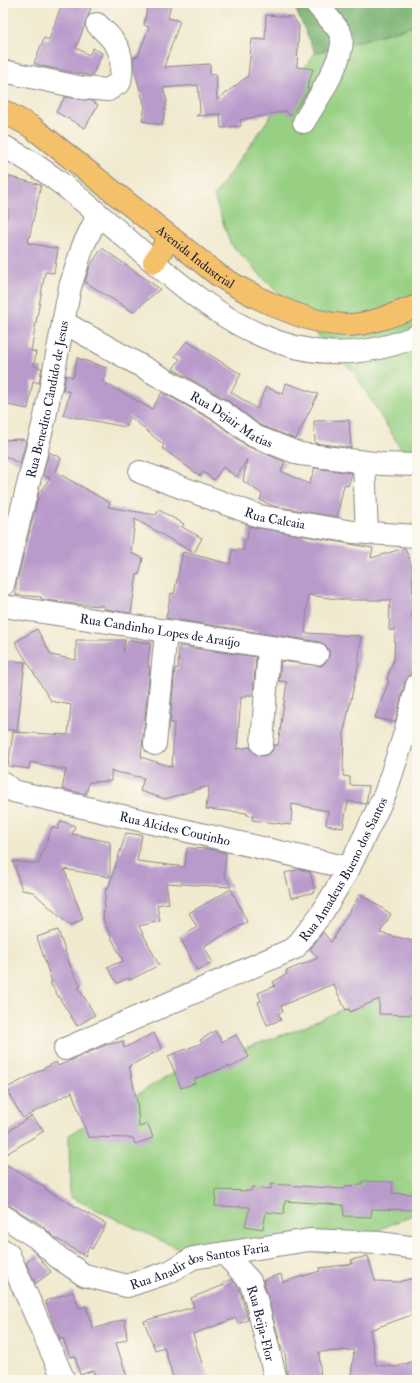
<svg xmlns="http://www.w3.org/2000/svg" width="420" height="1383" font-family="'IM FELL Double Pica',serif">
	<rect width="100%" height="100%" fill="#fbf7ec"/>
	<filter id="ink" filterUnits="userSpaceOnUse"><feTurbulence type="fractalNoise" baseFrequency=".025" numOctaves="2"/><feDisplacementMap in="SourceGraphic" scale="8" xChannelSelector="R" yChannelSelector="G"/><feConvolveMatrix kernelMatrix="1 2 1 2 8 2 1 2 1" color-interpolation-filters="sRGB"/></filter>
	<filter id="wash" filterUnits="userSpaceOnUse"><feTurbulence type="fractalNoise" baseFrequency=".012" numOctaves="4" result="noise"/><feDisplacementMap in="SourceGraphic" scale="16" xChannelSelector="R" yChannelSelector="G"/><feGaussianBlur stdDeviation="0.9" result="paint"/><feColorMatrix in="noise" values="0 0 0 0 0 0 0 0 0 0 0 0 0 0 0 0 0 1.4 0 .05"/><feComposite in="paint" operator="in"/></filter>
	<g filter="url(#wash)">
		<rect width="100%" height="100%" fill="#f0e9ce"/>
		<g fill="#97d083" stroke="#5c795f">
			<path d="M417,25V475L355,374L230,243L214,196L315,53Z"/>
			<path d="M417,975V1213L328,1252H185L70,1197L69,1135L173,1073L302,1028Z"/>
		</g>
		<path fill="#79b271" stroke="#4e6a56" d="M293,3H417V25L315,53Z"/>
		<g id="blocks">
			<g fill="#b89acb">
				<path d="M62,3H78L91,8L76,48L89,55L93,48L102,53L92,76L41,66L34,63L44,38L49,40Z"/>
				<path d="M148,3H171L168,18L180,21L164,67L210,64V75L216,74L217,100L248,76L252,39L265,40L266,15L293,17L299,26L297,67L313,69L307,88L309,89L290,116L286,111L240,120L241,126L221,128L220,114L196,116L200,113L198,85L163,88L167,101L162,125L142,121L145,107L134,69L133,58L138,56L149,27L144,25Z"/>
				<path d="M65,97L92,101L98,105L85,128L56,112Z"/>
				<path d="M3,175L41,185L28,243L58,249L54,273L45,272L31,351L36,352L34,366L42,368L39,383L33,381L28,409L3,404V235L9,205L3,204Z"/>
				<path d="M102,248L160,289L133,312L85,282L90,266Z"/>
				<path d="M187,341L241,374L231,392L257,409L266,387L283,394L286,383L318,394L296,439L260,425L227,400L173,369L180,359L175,356Z"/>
				<path d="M77,358L107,368L103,382L152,409L162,392L214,421L247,446L285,462L281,471L309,484L315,468L352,473L348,486L344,485L337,517L273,506L260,500L262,494L243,481L247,459L237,477L223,467L214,480L203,472L200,476L162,448L164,445L129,416L126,427L63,415L70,392L63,390L66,375L73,377Z"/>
				<path d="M349,420L351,448L315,443L314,421Z"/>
				<path d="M22,439L26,441L20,464L3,455V440Z"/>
				<path d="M49,452L61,458L56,472L110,503L108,507L156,515L159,510L184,524L182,527L202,538L194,553L135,519L131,553L143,558L139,575L137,574L131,613L104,609V606L74,604L41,599V597L16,595V585L39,493L50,478L43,475Z"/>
				<path d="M249,526L373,548L371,558L405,548L407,554H408L413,572L412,618H414L415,625L412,671L405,682L395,722L375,718L389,680L387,679L394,659L395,630H389L390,600H345L308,595L305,633L361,636L358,667L344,731L343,776L350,777V785L369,786L366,804L348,801L343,828L326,825L328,811L292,804L291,825L252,820L253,816L247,815V813L206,809L209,786L165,799L140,791L144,778L111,771V781L89,782L86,794L62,789L66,770L30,762L29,769L8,766L13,732L68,735L71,705L51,701L15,642L37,629L51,655L76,660V640H125L123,652L129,640L150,643L148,666L150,667L141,757L172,767L174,723H170L175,668L178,669L179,646L256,657L253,695H246V697H241L237,749L250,747L255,754L261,756L267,755L272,751L274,745H278L287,682L279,681L281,661L321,666L326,662L329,656V650L325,645L319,642L166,618L171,593L174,594L183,552L230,564L232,550H244V540H247Z"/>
				<path d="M3,660L25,662L17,731L3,729Z"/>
				<path d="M61,821L75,826L72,834L110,842V877L64,869L83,919L70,926L33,892L22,890L13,861L38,864L52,827L58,829Z"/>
				<path d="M126,833L142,835L137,861L185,867L187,848L210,849L226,853L224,874L231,887L166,883L169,903L157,905L160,921L139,926L159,965L130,980L129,978L117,983L107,967L123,961L106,927L103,919L106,888L108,889Z"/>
				<path d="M299,869L310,872L315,892L291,898L285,873Z"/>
				<path d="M231,889L247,922L204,946L213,963L197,970L180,938L197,927L189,913Z"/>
				<path d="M360,894L391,914L380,933L417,942V999L411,998L412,1015L379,1014V999L350,1012L349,1009L346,1010L333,984L281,1006L283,1012L278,1013L281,1020L267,1025L258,1002L261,1001L258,993L275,986L273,982L287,974L286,971L318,958L310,949L323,932L331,942Z"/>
				<path d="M58,930L72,971L81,986L78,987L95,1015L77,1026L50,983L52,982L37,937Z"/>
				<path d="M215,1031L222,1042L236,1035L249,1057L230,1068L229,1066L194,1079L195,1083L181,1088L168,1056L202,1043L200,1040Z"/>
				<path d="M154,1033L162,1049L129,1066L137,1101L139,1127L148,1124L153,1138L135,1144L133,1138L88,1137L72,1092L23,1118L8,1093H10L7,1088L56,1062L58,1066L106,1045L123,1041L124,1048Z"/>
				<path d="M31,1116L44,1131L3,1156V1135Z"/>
				<path d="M3,1163L46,1188L45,1189L106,1224L92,1249L89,1247L85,1256L54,1237L43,1226L10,1206L3,1204Z"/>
				<path d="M362,1181L393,1182L392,1193L416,1194L415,1210L372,1209L371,1217L344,1216L343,1205L285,1201L284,1214L266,1212L263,1229L245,1226L250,1207L215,1206L216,1190L251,1191L252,1187L271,1189V1184L344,1189L345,1186L362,1185Z"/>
				<path d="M36,1254L51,1272L35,1284L26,1263Z"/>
				<path d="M368,1256L375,1281L399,1282L417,1277V1313L370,1330L376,1365L396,1367L417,1360V1380H351L354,1350L319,1352L321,1380H288L285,1353L282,1350L263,1280L281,1274L283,1282L320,1271L319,1268L352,1264L351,1260Z"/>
				<path d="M231,1279L239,1288L248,1320L238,1324L236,1318L193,1334L207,1380H174L164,1347L155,1350L144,1321L194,1307L191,1298L224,1285L223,1283Z"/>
				<path d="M73,1292L79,1308L86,1306L93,1329L125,1319L127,1339L116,1343L128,1380H95L94,1370L80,1375L75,1356L70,1357L63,1338L60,1339L45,1301Z"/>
			</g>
		</g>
	</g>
	<g filter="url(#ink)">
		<use href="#blocks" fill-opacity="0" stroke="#898684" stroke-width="1"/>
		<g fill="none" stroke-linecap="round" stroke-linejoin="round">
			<defs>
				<g id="minor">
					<path d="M3,71L83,88L108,90L120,82C125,51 118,44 97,24"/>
					<path d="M304,122C314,104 348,55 341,35C339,28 321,10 316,3"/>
					<path d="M3,146C140,216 238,410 417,336"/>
					<path id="s1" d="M63,322L221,411L254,436L300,454L382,464L417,465"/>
					<path d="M364,463L367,533"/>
					<path id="s2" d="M140,472L259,516L353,532L417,536"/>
					<path id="s3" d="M3,585L45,417L70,287L83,246L98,215"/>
					<path id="s4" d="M3,606L317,654"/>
					<path d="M155,744L166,633"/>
					<path d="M262,744L269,648"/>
					<path id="s5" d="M3,783L13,791L349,868"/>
					<path id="s6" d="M65,1049L295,948L322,913L349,868L385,794L404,736L417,685"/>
					<path id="s7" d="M3,1216L37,1238L59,1258L84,1275L127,1286L169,1272L193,1258L309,1240L379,1243L417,1248"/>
					<path d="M3,1250L9,1255L64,1380"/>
					<path id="s8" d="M224,1253L250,1281L256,1299L276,1380"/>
				</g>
				<g id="major">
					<path id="s9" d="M3,111L32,127L218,275C253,297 307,325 349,325C369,325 398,313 417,306"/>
					<path d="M154,262L170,237"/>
				</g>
			</defs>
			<use href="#minor" stroke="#898684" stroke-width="24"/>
			<use href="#major" stroke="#898684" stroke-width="24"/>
			<use href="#minor" stroke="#fff" stroke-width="22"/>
			<use href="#major" stroke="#f4c16a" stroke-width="22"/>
		</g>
	</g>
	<g text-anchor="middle" stroke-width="3" stroke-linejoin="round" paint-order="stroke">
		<g font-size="13" fill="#22223b" stroke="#fbf7ec">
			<text dy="5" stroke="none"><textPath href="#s9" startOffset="242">Avenida Industrial</textPath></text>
			<text dy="5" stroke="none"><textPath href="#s3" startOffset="191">Rua Benedito Cândido de Jesus</textPath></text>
			<text dy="5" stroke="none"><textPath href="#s1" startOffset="195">Rua Dejair Matias</textPath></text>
			<text dy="5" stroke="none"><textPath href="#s2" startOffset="143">Rua Calcaia</textPath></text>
			<text dy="5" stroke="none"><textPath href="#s4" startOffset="159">Rua Candinho Lopes de Araújo</textPath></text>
			<text dy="5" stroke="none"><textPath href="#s5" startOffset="179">Rua Alcides Coutinho</textPath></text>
			<text dy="5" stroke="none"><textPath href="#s6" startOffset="344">Rua Amadeus Bueno dos Santos</textPath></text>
			<text dy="5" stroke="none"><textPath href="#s7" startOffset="221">Rua Anadir dos Santos Faria</textPath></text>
			<text dy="5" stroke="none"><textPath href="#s8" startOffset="82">Rua Beija-Flor</textPath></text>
		</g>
	</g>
	<rect width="420" height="1383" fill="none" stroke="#fbf7ec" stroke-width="16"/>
</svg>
